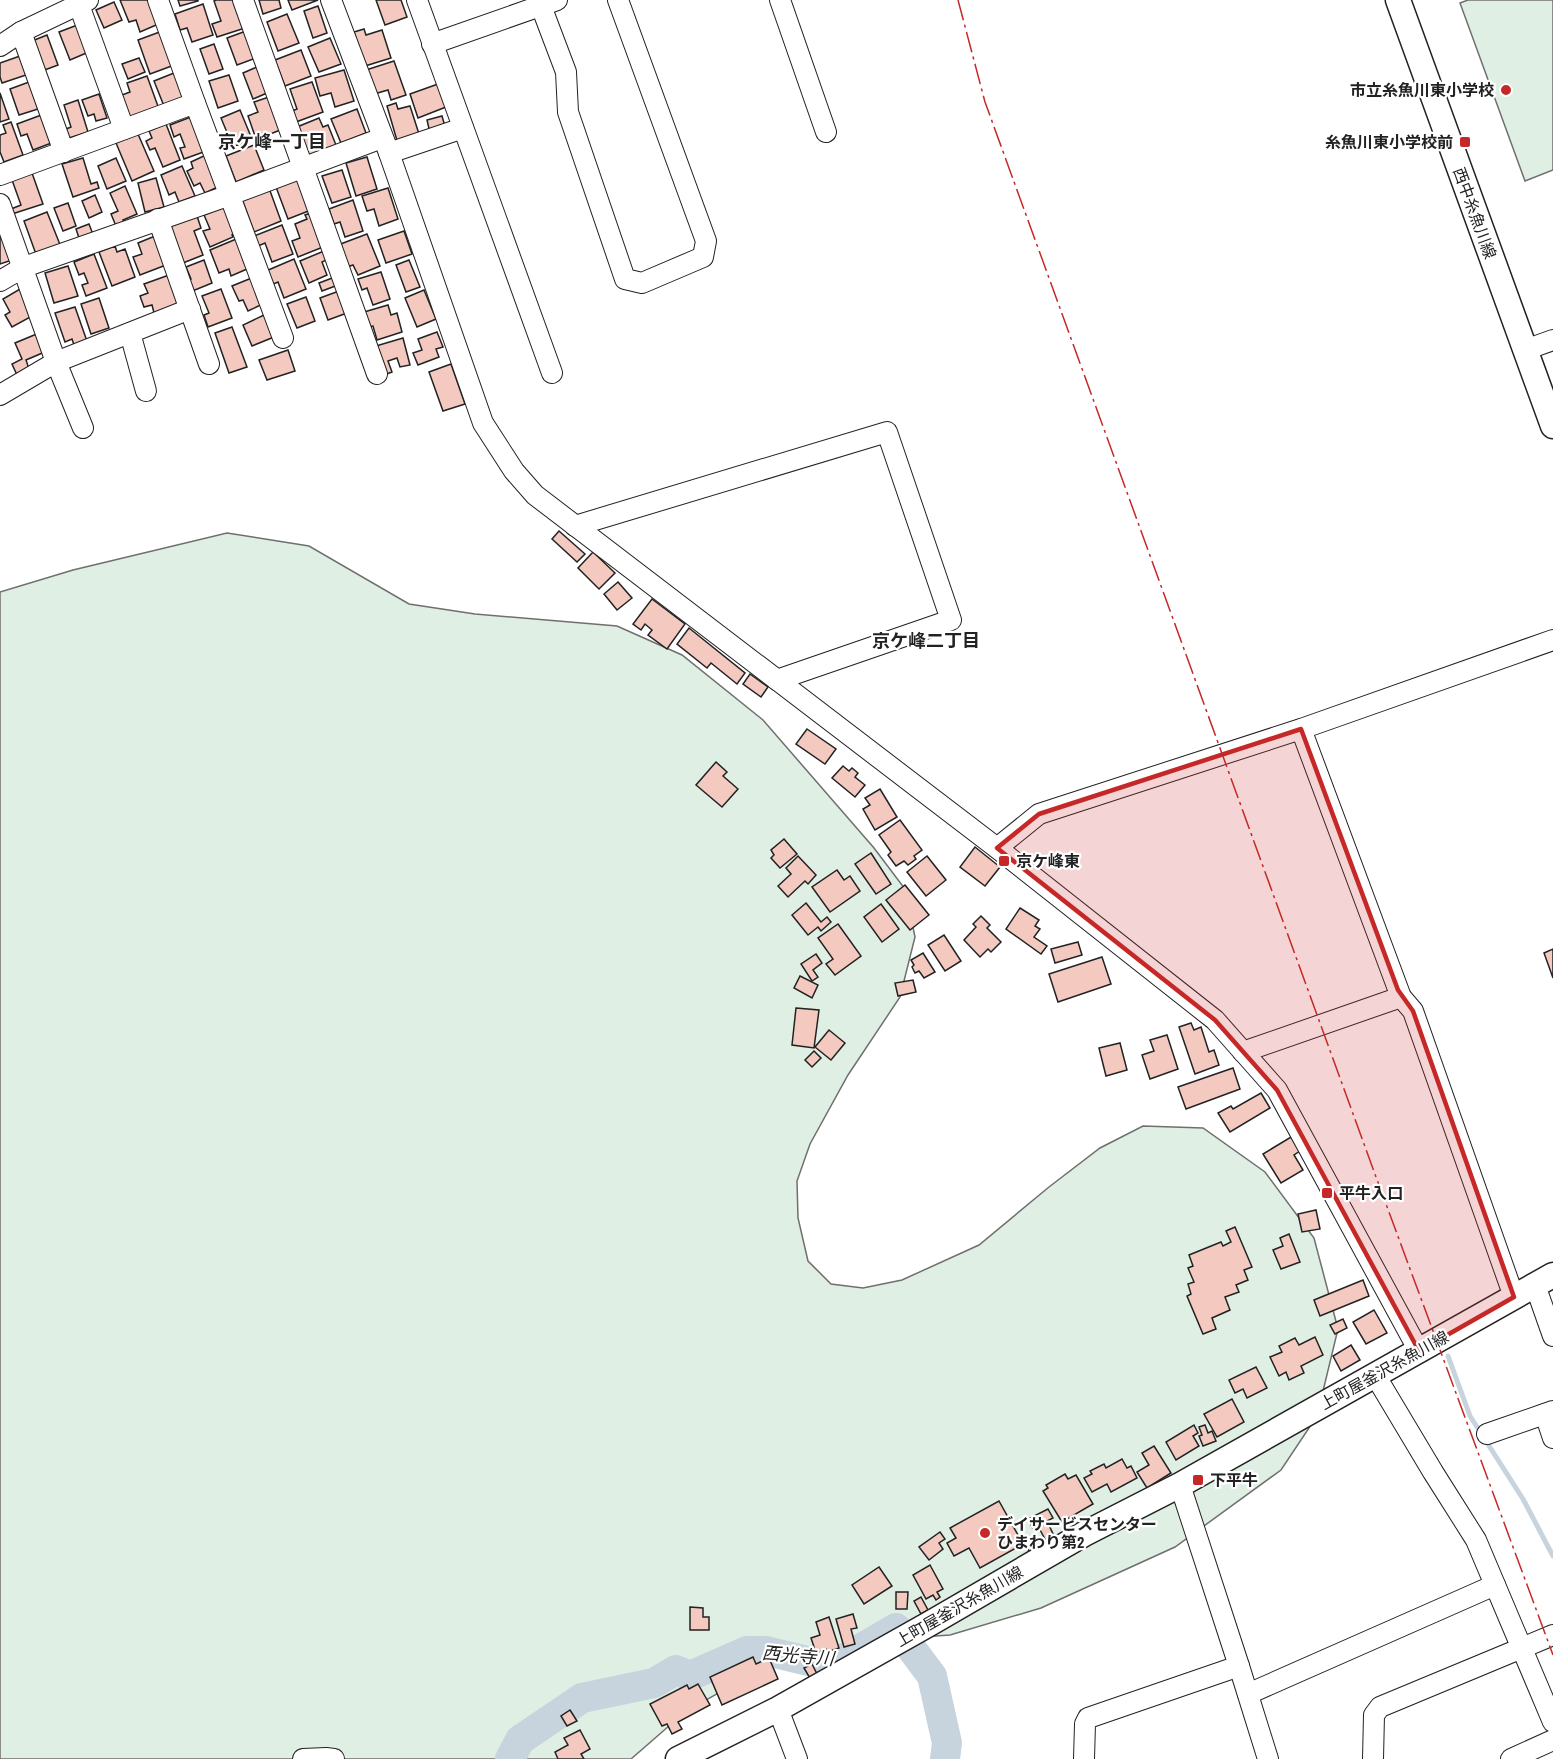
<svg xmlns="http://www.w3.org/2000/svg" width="1553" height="1759" font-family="'Archivo Narrow','Noto Sans JP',sans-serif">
	<rect width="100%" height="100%" fill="#fff"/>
	<g fill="#e0efe3" stroke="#6f6f6f" stroke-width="1.5">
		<path d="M1468,0H1553V170L1525,181L1460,3Z"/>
		<path d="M227,533L309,546L409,604L475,614L617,626L682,655L763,720L874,848L905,889L915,937L900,997L848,1075L810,1144L797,1181L798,1218L808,1261L831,1284L863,1288L902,1280L979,1245L1049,1187L1100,1148L1143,1126L1203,1128L1265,1172L1314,1238L1338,1329L1317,1416L1281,1470L1175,1547L1041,1608L950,1635L863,1641L783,1656L685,1712L631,1759H0V592L73,570Z"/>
	</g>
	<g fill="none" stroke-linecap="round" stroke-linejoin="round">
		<path stroke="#c7d3dd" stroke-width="5" d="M1448,1356L1470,1416L1523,1499L1553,1556"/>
		<path stroke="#c7d3dd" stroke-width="30" d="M510,1759L520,1740L582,1698L654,1683L676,1670L690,1676L747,1651H766L808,1661L838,1662L896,1628L932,1676L947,1743L945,1759"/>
	</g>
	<g fill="#f3c9c0" stroke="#222" stroke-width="1.5">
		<path d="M120,0H154L163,22L140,32L136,20L129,22Z"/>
		<path d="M178,0H198V1L180,6Z"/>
		<path d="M216,0H236L245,28L217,37L212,24L221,21L214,1Z"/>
		<path d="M259,0H279L281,8L263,14Z"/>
		<path d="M288,0H318L292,10Z"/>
		<path d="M376,0H401L407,17L385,25Z"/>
		<path d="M114,2L122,20L104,28L96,10Z"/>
		<path d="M203,4L213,35L192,42L187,28L180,30L175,14Z"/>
		<path d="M318,6L327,33L313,38L304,11Z"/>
		<path d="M287,14L299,43L278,51L267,22Z"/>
		<path d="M80,24L91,51L70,60L59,32Z"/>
		<path d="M364,29L366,35L382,30L391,58L365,66L354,32Z"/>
		<path d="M165,30L177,64L150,74L138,40Z"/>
		<path d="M246,31L256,58L237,65L227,38Z"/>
		<path d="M47,35L58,65L42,71L32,41Z"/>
		<path d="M330,38L341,64L319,72L308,47Z"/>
		<path d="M214,44L223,69L209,74L200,49Z"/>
		<path d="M301,50L311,76L285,86L275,60Z"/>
		<path d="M20,56L26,75L2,83L0,77V63Z"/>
		<path d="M139,58L145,72L128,79L122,64Z"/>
		<path d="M394,61L406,95L391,100L388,90L374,94L366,70Z"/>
		<path d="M257,67L267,93L253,99L243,73Z"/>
		<path d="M344,70L354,101L335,107L331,93L320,96L315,78Z"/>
		<path d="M179,71L189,97L164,106L154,81Z"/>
		<path d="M229,75L238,101L218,108L209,81Z"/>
		<path d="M147,76L159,109L131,120L122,95L130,92L127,83Z"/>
		<path d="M29,82L38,109L19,115L10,89Z"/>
		<path d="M312,82L323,112L296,122L292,111L297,109L290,89Z"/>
		<path d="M438,84L446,107L418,118L410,94Z"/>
		<path d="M0,93L9,119L0,122Z"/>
		<path d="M99,94L107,118L96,121L94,114L88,116L82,100Z"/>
		<path d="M269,97L280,130L268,135L266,132L255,136L248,116L258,112L254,102Z"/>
		<path d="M78,100L88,132L69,138L66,129L71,127L64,105Z"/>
		<path d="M396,103L398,109L410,106L420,137L398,144L387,106Z"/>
		<path d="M357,109L366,133L341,143L331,119Z"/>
		<path d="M240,110L252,139L233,147L221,118Z"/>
		<path d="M44,114L54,142L33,150L27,134L21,136L17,124Z"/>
		<path d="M196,115L209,150L184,159L180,148L185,147L180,134L174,137L170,125Z"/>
		<path d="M442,116L446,130L430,133L427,120Z"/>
		<path d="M319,118L323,127L328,125L336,145L309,156L297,127Z"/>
		<path d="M11,122L23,155L4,162L0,152V135L6,133L3,125Z"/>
		<path d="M166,124L180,160L163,167L155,148L150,150L146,141L152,138L149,131Z"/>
		<path d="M138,134L154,171L132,181L116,143Z"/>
		<path d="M254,145L264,170L236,182L226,156Z"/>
		<path d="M208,154L222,185L205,193L200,183L194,186L187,171L193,168L191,162Z"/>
		<path d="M367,157L377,189L356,196L346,163Z"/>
		<path d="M83,158L91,184L97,182L99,188L73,197L62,164Z"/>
		<path d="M116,158L126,181L107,189L98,166Z"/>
		<path d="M182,166L195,196L179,202L175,192L169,195L161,175Z"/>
		<path d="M342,170L351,197L332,203L322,176Z"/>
		<path d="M32,173L43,204L12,214L11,209L21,205L12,180Z"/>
		<path d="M156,178L164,207L145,212L138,183Z"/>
		<path d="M299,179L311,210L288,219L276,187Z"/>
		<path d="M125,186L137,214L123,220L125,222L116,226L111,214L118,211L110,193Z"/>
		<path d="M269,188L281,221L254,232L242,199Z"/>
		<path d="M388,188L398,219L379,226L374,209L367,211L362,196Z"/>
		<path d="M95,195L102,212L89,218L82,201Z"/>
		<path d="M353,200L363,231L345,237L340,222L334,224L329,209Z"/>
		<path d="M68,203L76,226L63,231L54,208Z"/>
		<path d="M228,205L239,232L232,235L233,237L210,247L203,231L210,229L204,215Z"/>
		<path d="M47,212L61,247L37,257L24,221Z"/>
		<path d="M314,212L323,247L298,257L292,241L300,238L295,224L307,219L305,215Z"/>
		<path d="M197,216L201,228L194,231L203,255L183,263L169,227Z"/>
		<path d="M89,224L94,237L80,241L76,229Z"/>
		<path d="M0,225L12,260L0,264Z"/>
		<path d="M282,225L293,254L272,262L265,243L258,246L254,236Z"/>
		<path d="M404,231L412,254L386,263L378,240Z"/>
		<path d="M367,234L380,266L358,275L353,265L347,267L338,245Z"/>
		<path d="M155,236L166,265L140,275L133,257L142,254L138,243Z"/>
		<path d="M241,237L249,257L243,260L247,269L231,276L229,269L219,273L210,250Z"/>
		<path d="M115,246L117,252L125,249L135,277L112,286L99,252Z"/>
		<path d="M324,251L328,259L322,262L327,275L309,283L300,261Z"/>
		<path d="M94,254L107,288L86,296L82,285L88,283L84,273L79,275L74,262Z"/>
		<path d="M294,259L306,289L284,298L278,282L271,285L266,271Z"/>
		<path d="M204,260L212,283L190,292L186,280L191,279L186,267Z"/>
		<path d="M409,260L420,287L406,292L396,265Z"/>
		<path d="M68,266L78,296L54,303L45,273Z"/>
		<path d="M381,272L390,299L373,305L367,288L362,290L358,279Z"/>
		<path d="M169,275L179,304L154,313L152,305L144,307L140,296L148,293L144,284Z"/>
		<path d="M254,277L265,303L248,311L243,300L239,301L232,286Z"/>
		<path d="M335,277L338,285L322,291L319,283Z"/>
		<path d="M20,289L34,315L12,327L5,315L10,312L3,299Z"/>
		<path d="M221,289L232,318L208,327L204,315L209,313L202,296Z"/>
		<path d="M424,290L436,319L417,327L405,298Z"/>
		<path d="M339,291L347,313L328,320L320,298Z"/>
		<path d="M306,297L315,321L297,328L287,304Z"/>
		<path d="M99,298L109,328L91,334L81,304Z"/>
		<path d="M388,305L391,315L397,313L402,332L377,340L373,326L368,327L364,312Z"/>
		<path d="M75,307L88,344L75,348L72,339L65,342L55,313Z"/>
		<path d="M264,315L274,337L252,346L243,325Z"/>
		<path d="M232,327L247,367L229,373L215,333Z"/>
		<path d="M437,332L443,347L436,349L439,357L418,365L413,353L422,350L418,339Z"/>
		<path d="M39,333L47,351L26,360L29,369L17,375L12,364L22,359L15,343Z"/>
		<path d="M403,338L410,365L400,367L397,358L388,361L392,372L384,375L376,346Z"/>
		<path d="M288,350L295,371L267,380L259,360Z"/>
		<path d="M451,364L465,404L443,411L429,372Z"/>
		<path d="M559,531L585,554L577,562L552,539Z"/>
		<path d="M593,552L615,573L599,589L578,568Z"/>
		<path d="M618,582L632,598L617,610L604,594Z"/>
		<path d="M652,599L685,624L667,649L648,635L652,630L645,624L641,630L633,624Z"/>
		<path d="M689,628L745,673L737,684L711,663L707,668L677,644Z"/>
		<path d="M750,674L768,687L761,697L743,684Z"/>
		<path d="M807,729L836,749L825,764L796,744Z"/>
		<path d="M716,762L727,772L723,776L738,789L722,807L696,785Z"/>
		<path d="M843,766L849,771L852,768L858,773L855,777L865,785L855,797L832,778Z"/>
		<path d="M880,789L897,817L875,830L863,809L870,805L865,798Z"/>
		<path d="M900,820L922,850L914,856L916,859L908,865L904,861L896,866L888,855L891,852L879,835Z"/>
		<path d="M784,839L797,854L780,868L771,858L774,855L771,850Z"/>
		<path d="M975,847L1000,867L985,886L960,867Z"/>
		<path d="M871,853L891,884L876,894L855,864Z"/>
		<path d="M798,856L816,875L808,884L805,881L788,897L778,886L791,874L786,868Z"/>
		<path d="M927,856L946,880L926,896L907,872Z"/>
		<path d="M837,870L844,880L850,876L860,891L830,912L812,887Z"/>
		<path d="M905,885L929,915L910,930L886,900Z"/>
		<path d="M806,903L821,922L827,917L831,922L821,931L818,927L808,935L792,915Z"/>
		<path d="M881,904L899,929L882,942L864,917Z"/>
		<path d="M1020,908L1039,920L1035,926L1040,929L1034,937L1047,946L1041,954L1006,929Z"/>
		<path d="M981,916L990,925L987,928L1001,942L991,952L988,949L980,957L964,940L976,927L973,924Z"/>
		<path d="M838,924L861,956L835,975L826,964L833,959L818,938Z"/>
		<path d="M944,935L961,961L945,971L928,945Z"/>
		<path d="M1078,942L1082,955L1055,963L1051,949Z"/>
		<path d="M1553,949V978L1544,953Z"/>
		<path d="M923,953L935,972L924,978L919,971L915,973L912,967L914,965L911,960Z"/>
		<path d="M816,954L822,963L813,970L818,977L812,981L801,964Z"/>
		<path d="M1102,957L1111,984L1058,1002L1049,974Z"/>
		<path d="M800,976L818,985L812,998L794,988Z"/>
		<path d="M913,980L916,992L898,996L895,983Z"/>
		<path d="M796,1008L819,1010L814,1048L792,1045Z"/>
		<path d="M1191,1023L1194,1030L1201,1027L1209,1052L1214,1050L1219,1065L1195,1074L1179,1027Z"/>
		<path d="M829,1030L845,1043L831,1060L815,1047Z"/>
		<path d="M1167,1035L1178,1069L1150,1079L1142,1055L1154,1051L1150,1040Z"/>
		<path d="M1120,1043L1127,1070L1106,1076L1099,1048Z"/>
		<path d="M814,1051L821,1058L812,1067L805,1060Z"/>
		<path d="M1233,1068L1240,1089L1186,1109L1178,1087Z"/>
		<path d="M1261,1093L1270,1108L1230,1132L1218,1113L1231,1106L1233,1109Z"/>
		<path d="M1291,1137L1300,1151L1294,1155L1303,1170L1281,1183L1263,1154Z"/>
		<path d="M1316,1210L1320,1229L1302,1232L1298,1214Z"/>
		<path d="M1235,1227L1252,1267L1244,1270L1248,1280L1236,1285L1239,1292L1225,1297L1230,1310L1212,1318L1216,1329L1203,1334L1187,1296L1191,1294L1188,1284L1194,1282L1188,1268L1193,1266L1189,1255L1221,1242L1223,1246L1231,1242L1226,1231Z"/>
		<path d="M1289,1234L1300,1262L1281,1269L1273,1250L1283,1246L1280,1238Z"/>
		<path d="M1363,1280L1369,1296L1320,1316L1314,1300Z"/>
		<path d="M1374,1310L1387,1333L1366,1344L1353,1322Z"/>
		<path d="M1343,1319L1347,1328L1335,1334L1330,1325Z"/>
		<path d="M1315,1337L1323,1355L1301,1366L1304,1373L1289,1380L1286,1372L1279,1376L1270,1357L1282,1352L1279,1346L1295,1338L1299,1345Z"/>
		<path d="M1351,1345L1360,1360L1341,1371L1333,1356Z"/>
		<path d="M1256,1367L1267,1388L1247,1398L1243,1389L1235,1393L1229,1380Z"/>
		<path d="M1232,1399L1244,1422L1217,1437L1204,1414Z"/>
		<path d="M1194,1425L1198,1433L1193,1436L1199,1446L1176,1460L1166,1442Z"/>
		<path d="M1205,1425L1208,1433L1212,1431L1216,1441L1203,1446L1199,1436L1202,1435L1199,1427Z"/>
		<path d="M1154,1446L1171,1473L1147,1488L1137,1472L1149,1465L1142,1453Z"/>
		<path d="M1122,1459L1127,1468L1131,1466L1137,1478L1111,1492L1107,1484L1092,1492L1084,1478L1092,1474L1090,1471L1104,1464L1106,1468Z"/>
		<path d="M1065,1474L1068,1479L1076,1475L1093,1504L1062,1522L1043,1491L1048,1488L1046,1485Z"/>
		<path d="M999,1501L1023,1544L980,1568L969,1548L954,1556L947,1543L956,1538L950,1528Z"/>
		<path d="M1048,1509L1053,1518L1047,1521L1055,1538L1047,1543L1038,1526L1033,1529L1028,1519Z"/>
		<path d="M940,1532L945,1539L939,1543L943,1549L929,1560L919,1547Z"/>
		<path d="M1033,1536L1038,1548L1029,1552L1024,1540Z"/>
		<path d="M930,1565L943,1589L937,1592L940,1597L936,1600L933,1595L926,1599L913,1575Z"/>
		<path d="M879,1567L892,1586L864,1604L852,1585Z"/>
		<path d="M896,1592H908L907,1609H896Z"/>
		<path d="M921,1597L928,1610L921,1614L914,1601Z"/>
		<path d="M690,1607L703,1608V1617H709V1630H690Z"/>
		<path d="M853,1614L857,1628L851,1629L855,1644L844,1647L836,1619Z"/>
		<path d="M829,1617L839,1648L827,1652L826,1649L816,1653L811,1638L820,1635L816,1622Z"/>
		<path d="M753,1657L756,1664L769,1658L778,1679L722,1705L710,1677Z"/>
		<path d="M812,1664L818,1676L811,1680L804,1668Z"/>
		<path d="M698,1684L710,1705L678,1722L682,1729L672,1734L667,1724L662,1726L650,1704L687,1685L689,1689Z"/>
		<path d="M570,1710L577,1721L567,1726L561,1716Z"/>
		<path d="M580,1730L590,1749L581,1754L584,1759H558L555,1752L568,1745L564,1738Z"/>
	</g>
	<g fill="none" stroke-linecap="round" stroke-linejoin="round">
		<defs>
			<g id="minor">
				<path d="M158,0L195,103L283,338"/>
				<path d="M243,0L377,374"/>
				<path d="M331,0L389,153L483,423L514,471L535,495L997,848L1215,1020L1277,1090L1419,1351"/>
				<path d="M417,0L552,373"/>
				<path d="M780,0L826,132"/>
				<path d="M79,5L124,129"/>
				<path d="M541,6L566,72L568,112L625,279L642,283L703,257L706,241L618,0"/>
				<path d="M21,32L64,152"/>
				<path d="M432,44L557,0"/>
				<path d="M0,46L21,32L88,0"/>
				<path d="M389,153L463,128"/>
				<path d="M0,175L195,103"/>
				<path d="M0,204L56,362L83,428"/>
				<path d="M158,219L209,364"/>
				<path d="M0,281L24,267L230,195L382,138"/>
				<path d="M130,333L146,391"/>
				<path d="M1525,350L1553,340"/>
				<path d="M0,395L56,362L190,309"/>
				<path d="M575,526L887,432L951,620L777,680"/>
				<path d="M1301,729L1401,997L1413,1011L1514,1297"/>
				<path d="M997,848L1039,814L1301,729L1553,640"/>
				<path d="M1243,1052L1401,997"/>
				<path d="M1535,1285L1553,1336"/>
				<path d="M1375,1375L1433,1472L1476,1540L1553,1722"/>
				<path d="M1545,1414L1553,1438"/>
				<path d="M1487,1434L1553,1411"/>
				<path d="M1180,1485L1239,1666L1268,1759"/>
				<path d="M1248,1694L1495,1585"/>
				<path d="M778,1709L797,1759"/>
				<path d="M303,1759L326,1758L334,1759"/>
				<path d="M1084,1759L1085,1724L1088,1718L1239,1666"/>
				<path d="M1373,1759L1374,1715L1380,1707L1553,1635"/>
				<path d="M1511,1759L1553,1740"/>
			</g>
			<g id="major">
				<path d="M1398,0L1553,426"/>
				<path d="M678,1759L778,1709L929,1624L1084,1534L1180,1485L1553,1275"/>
			</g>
		</defs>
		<use href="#minor" stroke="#222" stroke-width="22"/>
		<use href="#major" stroke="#222" stroke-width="27"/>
		<use href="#minor" stroke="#fff" stroke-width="20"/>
		<use href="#major" stroke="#fff" stroke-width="24"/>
		<path stroke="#c62828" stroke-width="1.5" stroke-dasharray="21 4.5 3 4.5" stroke-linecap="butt" d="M958,0L985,102L1376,1177L1553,1655"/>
	</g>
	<path fill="#c62828" fill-opacity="0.2" stroke="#c62828" stroke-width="4.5" stroke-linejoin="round" d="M1301,729L1398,990L1413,1011L1514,1297L1419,1351L1277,1090L1215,1020L997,848L1039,814Z"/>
	<g fill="#c62828" stroke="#fff" stroke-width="2">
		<circle cx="1506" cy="90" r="6"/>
		<rect x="1459" y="136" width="12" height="12" rx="3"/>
		<rect x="998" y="855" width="12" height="12" rx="3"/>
		<rect x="1321" y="1187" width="12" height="12" rx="3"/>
		<rect x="1192" y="1474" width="12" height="12" rx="3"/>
		<circle cx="985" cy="1533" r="6"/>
	</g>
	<g text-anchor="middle" stroke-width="4.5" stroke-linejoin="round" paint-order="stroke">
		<g font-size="16" font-weight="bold" fill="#222" stroke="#fff" text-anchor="start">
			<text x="1494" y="96" text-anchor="end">市立糸魚川東小学校</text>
			<text x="1453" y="148" text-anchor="end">糸魚川東小学校前</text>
			<text x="1016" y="867">京ケ峰東</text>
			<text x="1339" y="1199">平牛入口</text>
			<text x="1210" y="1486">下平牛</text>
			<text x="997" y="1530">デイサービスセンター<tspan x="997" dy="18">ひまわり第2</tspan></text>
		</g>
		<g font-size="16" fill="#222" stroke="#fff">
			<text transform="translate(1475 213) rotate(70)" y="6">西中糸魚川線</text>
			<text transform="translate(1384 1370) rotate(-29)" y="6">上町屋釜沢糸魚川線</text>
			<text transform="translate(959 1606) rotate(-30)" y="6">上町屋釜沢糸魚川線</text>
		</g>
		<g font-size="18" font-weight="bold" fill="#222" stroke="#fff">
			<text x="272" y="148">京ケ峰一丁目</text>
			<text x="926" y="647">京ケ峰二丁目</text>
		</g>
		<g font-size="18" font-style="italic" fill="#222" stroke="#fff">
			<text transform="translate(798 1656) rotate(5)" y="6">西光寺川</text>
		</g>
	</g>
</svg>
